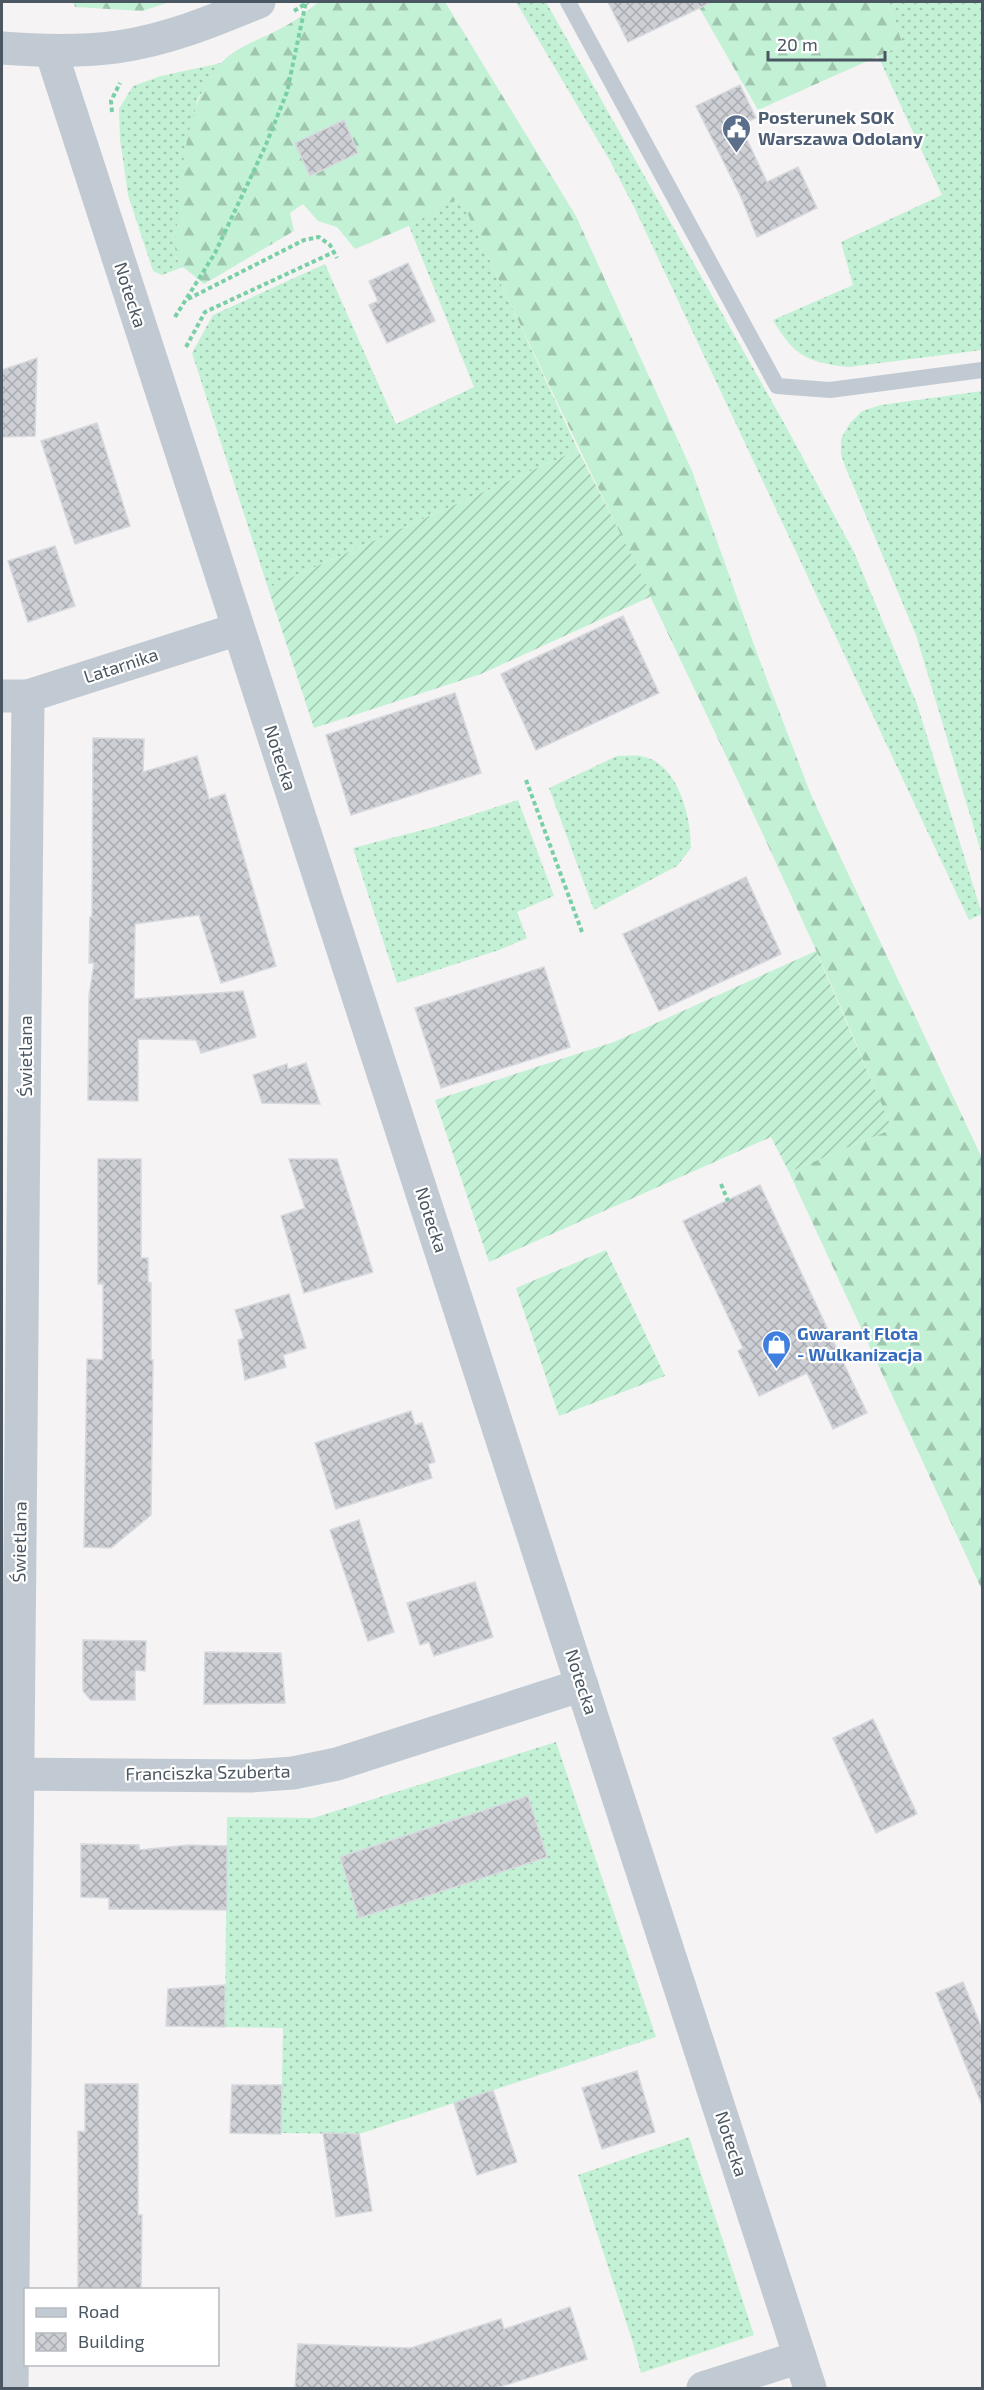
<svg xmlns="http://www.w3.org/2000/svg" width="984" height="2390" font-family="'Exo 2',sans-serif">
	<defs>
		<pattern id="grass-dots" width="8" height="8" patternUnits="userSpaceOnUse" patternTransform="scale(1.5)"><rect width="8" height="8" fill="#c3f1d5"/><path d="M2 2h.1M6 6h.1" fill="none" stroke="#a0c6b0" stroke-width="1.8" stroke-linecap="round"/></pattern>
		<pattern id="forest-firs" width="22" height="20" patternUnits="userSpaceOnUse" patternTransform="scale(1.5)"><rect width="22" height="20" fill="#c3f1d5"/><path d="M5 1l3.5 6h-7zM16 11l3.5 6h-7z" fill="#a0c6b0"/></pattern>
		<pattern id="garden-furrows" width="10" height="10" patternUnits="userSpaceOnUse" patternTransform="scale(1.5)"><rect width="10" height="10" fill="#c3f1d5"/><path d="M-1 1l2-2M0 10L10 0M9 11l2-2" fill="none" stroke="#a0c6b0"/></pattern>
		<pattern id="building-cross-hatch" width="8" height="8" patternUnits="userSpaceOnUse" patternTransform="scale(1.5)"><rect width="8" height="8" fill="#cdcfd5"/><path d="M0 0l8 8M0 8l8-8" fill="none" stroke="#a8abb0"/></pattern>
	</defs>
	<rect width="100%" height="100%" fill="#f5f3f3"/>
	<g fill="url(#grass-dots)">
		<path d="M516,2H546L784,423L854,552L917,704L982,914L969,920L635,209L609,159Z"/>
		<path d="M888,2H982V350L849,367C808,363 794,356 773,320L853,285L841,242L942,195L878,56L903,45Z"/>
		<path d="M221,63L197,100L175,257L183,267L162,275L153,271L128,195L120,139L119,109L133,86L161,76Z"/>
		<path d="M460,196L578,450L268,588L192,353L213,315L325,264L396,424L474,387L409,226Z"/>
		<path d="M982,391V855L916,635L847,471L841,455V439L850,423L862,411L881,405Z"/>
		<path d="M617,756C625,756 634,755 641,756C678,762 691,817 691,848L677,866L594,910L549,788Z"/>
		<path d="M518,800L554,896L517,912L527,938L499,950L397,983L353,848L438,826Z"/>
		<path d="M556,1742L656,2037L359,2134L281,2133L283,2028L225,2027L227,1817L313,1818Z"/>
		<path d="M689,2137L754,2335L641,2373L633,2343L578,2175Z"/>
	</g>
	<g fill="url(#forest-firs)">
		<path d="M74,2H170L142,11L75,7Z"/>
		<path d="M319,2H445L576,216L692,471L758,656L811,795L982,1158V1590L789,1172L892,1129C866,1069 842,1008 815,948C701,696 577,448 460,197L409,226L355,249L337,227L318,221L303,204L290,213L294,231L204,284L183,267L175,257C179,202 181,104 221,63C239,44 268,37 289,24C300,18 309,9 319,2Z"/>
		<path d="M696,2H888L903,45L758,110Z"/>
	</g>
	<g fill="url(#garden-furrows)">
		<path d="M578,450L652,596L481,674L314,728L268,588Z"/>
		<path d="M816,951L892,1129L789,1172L771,1137L489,1262L435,1100L614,1042Z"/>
		<path d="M606,1250L665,1376L559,1416L516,1288Z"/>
	</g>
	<g fill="url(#building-cross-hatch)" stroke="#d7d9de" stroke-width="1.5">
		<path d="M608,2H712L628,42Z"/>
		<path d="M740,85L756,118L740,125L767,182L798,167L817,208L757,237L740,195L696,106Z"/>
		<path d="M344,120L358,153L310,176L295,143Z"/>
		<path d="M408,263L435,321L387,343L369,305L378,301L369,281Z"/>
		<path d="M37,358L35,436L2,437V370Z"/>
		<path d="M97,423L130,526L75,544L41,441Z"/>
		<path d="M55,546L75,606L28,622L8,561Z"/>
		<path d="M623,616L659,693L536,750L501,674Z"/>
		<path d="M455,693L481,773L351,815L326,735Z"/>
		<path d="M93,738L144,739L143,772L197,756L209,799L225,794L276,966L221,983L199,915L135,924L134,999L243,991L256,1037L201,1053L196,1040L138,1039V1101L88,1100L89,996L94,963H89L90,917H92Z"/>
		<path d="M746,877L781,954L659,1011L623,934Z"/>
		<path d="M544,967L570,1047L441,1088L415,1008Z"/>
		<path d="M306,1063L320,1104L262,1103L253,1075L287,1064L288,1069Z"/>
		<path d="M98,1159H141V1258H148V1282L151,1283V1360H153L151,1515L111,1548L84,1547L87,1359L103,1360V1284H98Z"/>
		<path d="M289,1159H337L373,1272L304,1293L281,1216L305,1208Z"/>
		<path d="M760,1185L867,1413L833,1429L807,1373L759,1396L738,1351L743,1348L683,1221Z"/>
		<path d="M289,1294L306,1348L283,1355L286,1367L245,1380L238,1340L244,1338L235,1310Z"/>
		<path d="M411,1411L415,1425L422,1423L429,1443L435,1462L428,1464L432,1478L336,1509L315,1443Z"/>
		<path d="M359,1520L394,1632L368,1641L330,1530Z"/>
		<path d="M475,1582L493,1637L434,1656L429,1642L420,1645L407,1603Z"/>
		<path d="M83,1640L146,1641L145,1671L135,1670V1700H91L83,1691Z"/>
		<path d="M205,1652L281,1653L285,1703L204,1704Z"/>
		<path d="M873,1719L917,1814L876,1833L833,1738Z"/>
		<path d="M528,1796L547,1857L359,1918L340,1857Z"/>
		<path d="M81,1844L139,1845V1850L189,1845L227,1846V1910L109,1909V1898L81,1897Z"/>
		<path d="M963,1982L982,2029V2105L936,1993Z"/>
		<path d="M225,1985V2027L166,2026L168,1989Z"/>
		<path d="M637,2071L655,2132L602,2149L582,2088Z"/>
		<path d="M85,2084H138V2215H142L141,2289H78V2131L85,2132Z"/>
		<path d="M232,2085H282L281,2134L230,2133Z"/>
		<path d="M493,2090L517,2162L477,2175L454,2103Z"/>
		<path d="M323,2133L359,2134L372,2211L336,2217Z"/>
		<path d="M570,2307L587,2359L497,2388H295L298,2344L411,2348L501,2319L504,2329Z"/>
	</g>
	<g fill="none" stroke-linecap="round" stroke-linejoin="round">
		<g stroke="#7ad0a6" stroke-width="4" stroke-dasharray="4.5 3" stroke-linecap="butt">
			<path d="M294,11L308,2"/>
			<path d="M112,112L111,101L120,83"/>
			<path d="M188,299L304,240L319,237L330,245L337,258"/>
			<path d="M175,317L215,253L265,147L287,92L306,2"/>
			<path d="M186,347L205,312L334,252"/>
			<path d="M526,780L582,932"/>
			<path d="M721,1184L728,1201"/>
		</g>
		<path stroke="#c1cad2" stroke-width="16" d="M568,2L777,386L830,390L982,370"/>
		<g stroke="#c1cad2" stroke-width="33">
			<path d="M2,48C40,51 79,52 117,47C167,40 213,21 259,2"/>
			<path d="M51,51L810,2388"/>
			<path d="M2,696H28L238,629"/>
			<path d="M2,1774L251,1776L293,1773L337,1764L582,1685"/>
			<path d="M12,2388L28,696"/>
			<path d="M703,2388L800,2357"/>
		</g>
	</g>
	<defs>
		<symbol id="civic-pin" viewBox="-11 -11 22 30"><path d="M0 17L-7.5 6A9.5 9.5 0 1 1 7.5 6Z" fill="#5c6f8a" stroke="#fff"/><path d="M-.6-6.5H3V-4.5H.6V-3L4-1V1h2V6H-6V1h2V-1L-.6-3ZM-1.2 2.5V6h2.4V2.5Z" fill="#fff"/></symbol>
		<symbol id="shop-pin" viewBox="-11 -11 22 30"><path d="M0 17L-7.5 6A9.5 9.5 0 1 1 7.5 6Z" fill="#3f7fe0" stroke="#fff"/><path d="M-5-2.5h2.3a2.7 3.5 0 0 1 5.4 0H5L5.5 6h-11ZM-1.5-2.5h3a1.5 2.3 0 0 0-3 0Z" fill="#fff"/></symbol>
	</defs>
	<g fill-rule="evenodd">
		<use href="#civic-pin" x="720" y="112" width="33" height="45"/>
		<use href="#shop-pin" x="760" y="1328" width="33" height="45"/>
	</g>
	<g text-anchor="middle" stroke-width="4.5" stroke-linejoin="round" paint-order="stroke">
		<g font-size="18" font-weight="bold" fill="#4e5e75" stroke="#fff" text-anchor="start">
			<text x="758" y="124">Posterunek SOK<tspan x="758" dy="21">Warszawa Odolany</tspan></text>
		</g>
		<g font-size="18" fill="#4a5661" stroke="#fff">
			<text transform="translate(130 295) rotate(72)" y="6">Notecka</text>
			<text transform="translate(121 666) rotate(-18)" y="6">Latarnika</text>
			<text transform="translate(280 758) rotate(72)" y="6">Notecka</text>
			<text transform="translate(26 1056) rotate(-90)" y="6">Świetlana</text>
			<text transform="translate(431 1220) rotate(72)" y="6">Notecka</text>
			<text transform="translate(20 1542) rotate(-89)" y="6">Świetlana</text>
			<text transform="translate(581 1682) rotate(72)" y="6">Notecka</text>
			<text transform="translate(208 1773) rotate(-1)" y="6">Franciszka Szuberta</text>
			<text transform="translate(731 2144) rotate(72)" y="6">Notecka</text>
		</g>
		<g font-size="18" font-weight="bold" fill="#366cbe" stroke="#fff" text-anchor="start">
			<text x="797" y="1340">Gwarant Flota<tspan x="797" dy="21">- Wulkanizacja</tspan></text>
		</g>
	</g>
	<rect width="984" height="2390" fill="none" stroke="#4a5661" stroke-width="6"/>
	<rect x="24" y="2288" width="195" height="78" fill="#ffffff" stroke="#b7bbc0" stroke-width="1.5"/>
	<rect x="36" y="2308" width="30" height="9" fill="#c1cad2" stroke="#b7bbc0" stroke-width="1.5"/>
	<text x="78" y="2318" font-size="18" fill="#4a5661">Road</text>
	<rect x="36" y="2333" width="30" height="18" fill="url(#building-cross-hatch)" stroke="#b7bbc0" stroke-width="1.5"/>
	<text x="78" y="2348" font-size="18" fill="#4a5661">Building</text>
	<path d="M768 51v9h117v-9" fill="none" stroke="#4a5661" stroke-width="3"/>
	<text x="777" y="51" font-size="18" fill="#4a5661" stroke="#ffffff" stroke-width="4.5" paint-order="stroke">20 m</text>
</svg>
